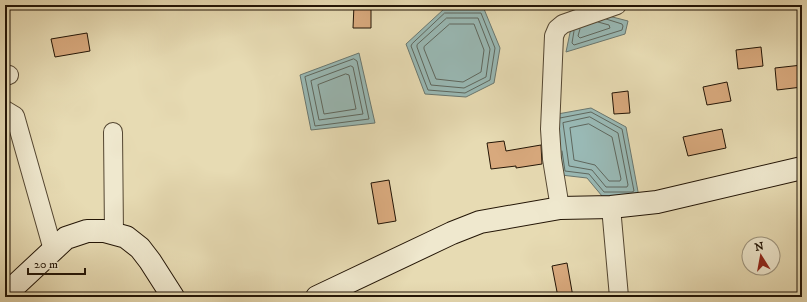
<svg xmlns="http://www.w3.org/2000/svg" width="807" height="302" font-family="'IM FELL DW Pica',serif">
	<rect width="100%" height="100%" fill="#e7dbb3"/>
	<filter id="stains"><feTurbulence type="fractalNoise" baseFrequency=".005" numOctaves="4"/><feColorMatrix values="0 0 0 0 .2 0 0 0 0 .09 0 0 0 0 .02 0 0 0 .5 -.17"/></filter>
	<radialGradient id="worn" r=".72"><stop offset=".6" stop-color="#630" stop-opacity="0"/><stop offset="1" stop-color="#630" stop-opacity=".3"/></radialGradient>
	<g fill="#99b9b5" stroke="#6a776f">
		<path d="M444,9H484L500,48L494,83L466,97L425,94L406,44Z"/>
		<path d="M593,12L628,21L625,34L566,52L572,23Z"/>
		<path d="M359,53L375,123L311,130L300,75Z"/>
		<path d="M591,108L626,127L639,197L602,196L587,178L561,175L552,115Z"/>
	</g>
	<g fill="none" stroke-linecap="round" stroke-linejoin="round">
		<g stroke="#5e675e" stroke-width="1">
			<path d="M445,13H481L495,48L490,80L465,93L428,90L411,46L412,44Z"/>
			<path d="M447,18H478L490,49L486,77L464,88L431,85L417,47V45Z"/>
			<path d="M450,24H474L484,50L481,72L463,82L436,79L424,49V47Z"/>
			<path d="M580,29L578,36L580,38L610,28L609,25L598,22"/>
			<path d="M574,31L572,43L574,45L622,30L623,26L622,24L606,19"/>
			<path d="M354,59L357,61L369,119L315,126L305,77Z"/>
			<path d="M351,66L353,67L363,114L319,120L311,81Z"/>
			<path d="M346,74L349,75L356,109L324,114L318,85Z"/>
			<path d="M590,117L618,133L628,185L627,187H606L592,170L569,166L563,123Z"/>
			<path d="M560,118L591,112L622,129L634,191L632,192H604L589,174L565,171L562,151"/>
			<path d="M589,124L612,137L621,179L620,181H609L595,165L574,160L570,128Z"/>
		</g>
	</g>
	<g fill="#d8a97d" stroke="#231506">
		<path d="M354,5H371V28H353Z"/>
		<path d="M87,33L90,51L55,57L51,39Z"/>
		<path d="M761,47L763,66L738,69L736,50Z"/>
		<path d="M802,65V87L777,90L775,68Z"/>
		<path d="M727,82L731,101L707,105L703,87Z"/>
		<path d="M628,91L630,113L614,114L612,93Z"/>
		<path d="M722,129L726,148L688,156L683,137Z"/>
		<path d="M504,141L506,151L541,145L542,164L516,168V166L491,169L487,143Z"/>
		<path d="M389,180L396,221L378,224L371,183Z"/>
		<path d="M567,263L573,297H558L552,266Z"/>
	</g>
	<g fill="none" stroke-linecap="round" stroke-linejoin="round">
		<defs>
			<g id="street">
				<path d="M5,76L9,75"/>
				<path d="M5,110L15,116L53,250"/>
				<path d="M113,132L114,234"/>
				<path d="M611,207L619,297"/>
				<path d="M560,208L552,159L550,129L554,36L557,29L563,24L617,5"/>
			</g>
			<g id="secondary">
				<path d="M5,295L66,238L87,231H104L126,237L140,248L150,261L173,297"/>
				<path d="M317,297L452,233L480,222L560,208L611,207L657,202L802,168"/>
			</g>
		</defs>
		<use href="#street" stroke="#544631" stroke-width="20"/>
		<use href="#secondary" stroke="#231506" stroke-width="24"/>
		<use href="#street" stroke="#efe8ce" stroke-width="18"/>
		<use href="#secondary" stroke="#efe8ce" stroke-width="22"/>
	</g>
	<rect width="807" height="302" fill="none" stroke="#e7dbb3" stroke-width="20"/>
	<rect x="6" y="6" width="795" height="290" fill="none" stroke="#231506" stroke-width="2"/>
	<rect x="10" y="10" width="787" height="282" fill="none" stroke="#231506"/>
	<g transform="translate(761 256) rotate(349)"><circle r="19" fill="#efe8ce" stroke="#9d947e"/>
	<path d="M0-3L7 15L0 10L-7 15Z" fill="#8f2418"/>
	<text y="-6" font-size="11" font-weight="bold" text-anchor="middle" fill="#231506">N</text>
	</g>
	<path d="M28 268v6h57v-6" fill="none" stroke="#231506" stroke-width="2"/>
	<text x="34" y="268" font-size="12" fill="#231506" stroke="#efe8ce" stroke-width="3" paint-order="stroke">20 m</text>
	<rect width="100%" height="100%" filter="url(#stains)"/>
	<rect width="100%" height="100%" fill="url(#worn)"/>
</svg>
